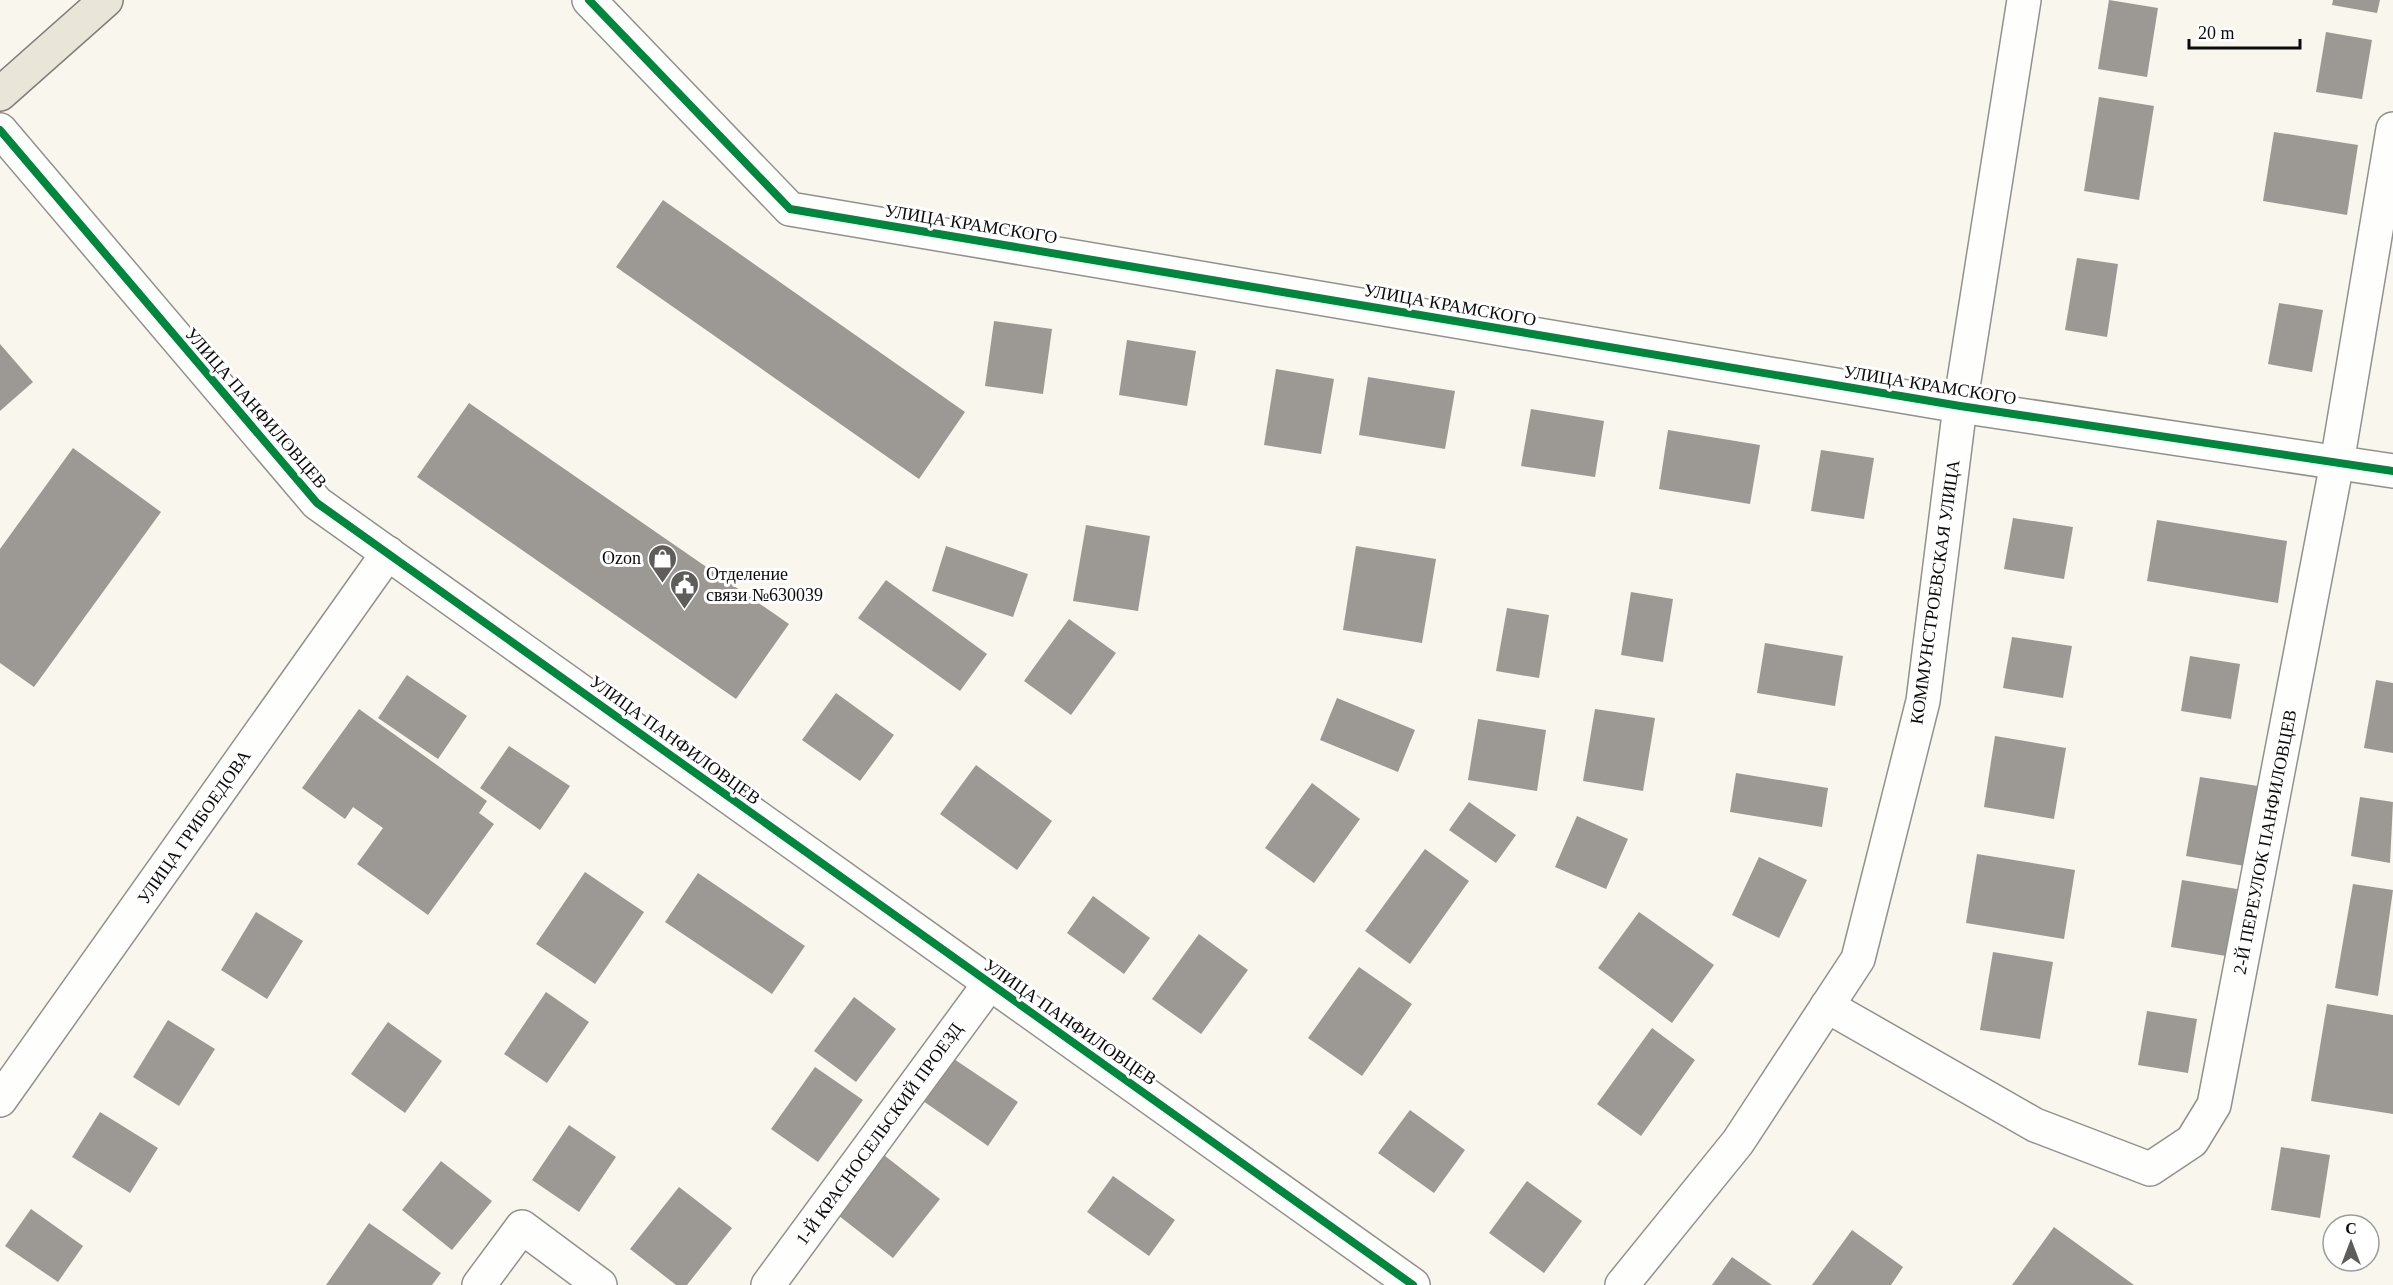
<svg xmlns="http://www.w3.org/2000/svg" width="2393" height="1285" font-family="Georgia,serif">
	<rect width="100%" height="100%" fill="#f9f6ee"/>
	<g fill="#9c9994">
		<path d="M2109,0L2158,8L2147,77L2098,69Z"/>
		<path d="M2333,0H2380L2377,13L2332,5Z"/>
		<path d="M2326,32L2372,40L2362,99L2316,92Z"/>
		<path d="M2099,97L2154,106L2139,200L2084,191Z"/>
		<path d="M2274,132L2358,145L2347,215L2263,201Z"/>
		<path d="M663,200L965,412L919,479L616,267Z"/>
		<path d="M2077,258L2118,264L2107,337L2065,330Z"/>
		<path d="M2279,303L2323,310L2312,372L2268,364Z"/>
		<path d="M994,321L1052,329L1043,394L985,386Z"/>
		<path d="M1127,340L1196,351L1187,406L1119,395Z"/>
		<path d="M0,344L33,382L0,411Z"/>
		<path d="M1276,369L1334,379L1321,454L1264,445Z"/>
		<path d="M1368,377L1455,391L1445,449L1359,435Z"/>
		<path d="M469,403L789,624L736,699L417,477Z"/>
		<path d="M1531,409L1604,421L1595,477L1521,466Z"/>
		<path d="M1668,430L1760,445L1750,504L1659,489Z"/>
		<path d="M73,448L161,512L34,687L0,663V549Z"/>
		<path d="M1821,450L1874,458L1864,519L1811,511Z"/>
		<path d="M2013,518L2073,527L2064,579L2004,569Z"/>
		<path d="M2157,520L2287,541L2278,603L2147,581Z"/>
		<path d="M1086,525L1150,536L1138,611L1073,601Z"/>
		<path d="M946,546L1028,574L1013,617L932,591Z"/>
		<path d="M1356,546L1436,559L1422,643L1343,630Z"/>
		<path d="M886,580L987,654L960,691L858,618Z"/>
		<path d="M1631,592L1673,599L1663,662L1621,655Z"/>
		<path d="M1507,608L1549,615L1539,678L1496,671Z"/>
		<path d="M1069,619L1116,653L1071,715L1024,681Z"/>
		<path d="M2012,637L2072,646L2063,698L2003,688Z"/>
		<path d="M1765,643L1843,656L1835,706L1757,693Z"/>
		<path d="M2190,656L2240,664L2231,719L2181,711Z"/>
		<path d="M407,675L467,716L438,759L378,718Z"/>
		<path d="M2376,680L2393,683V753L2364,748Z"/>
		<path d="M836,693L894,735L860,781L802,740Z"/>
		<path d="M1337,698L1415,730L1398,772L1320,740Z"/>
		<path d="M359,709L487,801L479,813L494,824L428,915L357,864L383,828L353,807L345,819L302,788Z"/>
		<path d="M1595,709L1655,718L1643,791L1583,781Z"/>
		<path d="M1478,719L1546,730L1537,791L1468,780Z"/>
		<path d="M1995,736L2066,748L2054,819L1984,807Z"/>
		<path d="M509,746L570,786L540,830L480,788Z"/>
		<path d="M976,765L1052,821L1017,870L940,814Z"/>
		<path d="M1736,773L1828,788L1822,827L1730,812Z"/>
		<path d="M2200,777L2258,786L2245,866L2186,856Z"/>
		<path d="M1312,783L1360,819L1314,883L1265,848Z"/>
		<path d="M2360,797L2393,802L2390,863L2351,856Z"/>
		<path d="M1469,802L1516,835L1496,863L1449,830Z"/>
		<path d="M1577,816L1628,839L1606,889L1555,867Z"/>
		<path d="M1425,849L1469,881L1410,964L1365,931Z"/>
		<path d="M1977,854L2075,870L2064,939L1966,923Z"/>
		<path d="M1759,857L1807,880L1779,938L1732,915Z"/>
		<path d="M585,872L644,912L595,984L536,944Z"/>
		<path d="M698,873L805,946L772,994L665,922Z"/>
		<path d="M2182,880L2237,889L2226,956L2171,947Z"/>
		<path d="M2353,884L2393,890L2378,996L2335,988Z"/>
		<path d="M1093,896L1150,938L1124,974L1067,933Z"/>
		<path d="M256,912L303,941L267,999L221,970Z"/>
		<path d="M1639,912L1714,965L1672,1023L1598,968Z"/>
		<path d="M1199,934L1248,970L1201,1034L1152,999Z"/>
		<path d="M1993,952L2053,962L2040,1039L1980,1030Z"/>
		<path d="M1359,967L1412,1004L1362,1076L1308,1038Z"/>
		<path d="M546,992L589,1022L547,1083L504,1054Z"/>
		<path d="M854,997L896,1029L856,1082L814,1051Z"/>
		<path d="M2327,1004L2393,1015V1114L2311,1101Z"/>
		<path d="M2147,1011L2197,1019L2188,1073L2138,1065Z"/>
		<path d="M168,1020L215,1049L179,1106L133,1077Z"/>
		<path d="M388,1022L442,1061L405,1113L351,1074Z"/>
		<path d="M1652,1028L1695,1060L1641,1136L1597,1104Z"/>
		<path d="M942,1051L1018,1102L988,1146L913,1094Z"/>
		<path d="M815,1067L863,1100L818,1162L771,1129Z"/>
		<path d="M1410,1110L1465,1150L1434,1193L1378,1153Z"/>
		<path d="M100,1112L158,1148L130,1193L72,1157Z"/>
		<path d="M569,1125L616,1157L579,1212L532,1180Z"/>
		<path d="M2281,1147L2330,1155L2320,1218L2271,1210Z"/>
		<path d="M880,1152L940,1199L893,1258L834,1212Z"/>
		<path d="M441,1161L492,1201L452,1250L402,1210Z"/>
		<path d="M1113,1176L1175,1220L1149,1256L1087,1212Z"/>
		<path d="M1527,1181L1582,1221L1544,1273L1489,1233Z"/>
		<path d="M679,1187L732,1228L687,1285H676L630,1249Z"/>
		<path d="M31,1209L83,1246L58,1282L5,1246Z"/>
		<path d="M369,1223L441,1273L432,1285H326Z"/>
		<path d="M2054,1227L2134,1285H2012Z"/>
		<path d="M1852,1230L1903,1267L1891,1285H1812Z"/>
		<path d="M1732,1257L1772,1285H1712Z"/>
	</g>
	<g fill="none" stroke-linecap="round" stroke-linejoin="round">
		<defs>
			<g id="minor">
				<path d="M589,0L790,209L1960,406L2393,471"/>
				<path d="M0,130L317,503L1413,1285"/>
				<path d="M1827,1006L2035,1125L2150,1169L2192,1141L2214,1105L2337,463L2393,129"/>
				<path d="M0,1100L388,553"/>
				<path d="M479,1285L522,1227L600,1285"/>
				<path d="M768,1285L990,983"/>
				<path d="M1622,1285L1738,1142L1858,959L1923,701L1960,406L2024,0"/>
			</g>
			<path id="major" d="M0,94L106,0"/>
		</defs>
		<use href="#minor" stroke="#92918d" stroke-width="36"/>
		<use href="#major" stroke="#7f7e7a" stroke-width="36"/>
		<use href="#minor" stroke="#fefefc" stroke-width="33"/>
		<use href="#major" stroke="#e9e5d9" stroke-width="33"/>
		<defs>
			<g id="cycleway">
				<path d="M589,0L790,209L1960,406L2393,471"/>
				<path d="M0,130L317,503L1413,1285"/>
			</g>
		</defs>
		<use href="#cycleway" stroke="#fff" stroke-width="11"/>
		<use href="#cycleway" stroke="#00873e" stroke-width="8"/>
	</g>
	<defs>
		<symbol id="shop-pin" viewBox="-11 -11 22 30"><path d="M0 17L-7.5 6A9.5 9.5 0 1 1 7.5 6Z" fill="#5e5d5a" stroke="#fff"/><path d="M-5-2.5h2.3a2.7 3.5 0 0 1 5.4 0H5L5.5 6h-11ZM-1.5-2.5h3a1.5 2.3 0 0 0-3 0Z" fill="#fff"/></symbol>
		<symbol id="civic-pin" viewBox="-11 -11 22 30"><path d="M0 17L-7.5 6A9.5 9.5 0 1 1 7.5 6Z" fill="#5e5d5a" stroke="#fff"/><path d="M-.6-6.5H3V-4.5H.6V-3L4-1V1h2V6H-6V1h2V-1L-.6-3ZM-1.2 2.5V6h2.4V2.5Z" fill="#fff"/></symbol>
	</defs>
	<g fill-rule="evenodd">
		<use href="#shop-pin" x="646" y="542" width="33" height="45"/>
		<use href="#civic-pin" x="668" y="568" width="33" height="45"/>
	</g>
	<g text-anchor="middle" stroke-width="6" stroke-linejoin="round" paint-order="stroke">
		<g font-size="18" fill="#0b0b0b" stroke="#fff">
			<text transform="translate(971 224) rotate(9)" y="6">УЛИЦА КРАМСКОГО</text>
			<text transform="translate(1450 305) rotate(10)" y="6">УЛИЦА КРАМСКОГО</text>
			<text transform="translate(1930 385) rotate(9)" y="6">УЛИЦА КРАМСКОГО</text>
			<text transform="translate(256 408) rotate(49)" y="6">УЛИЦА ПАНФИЛОВЦЕВ</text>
			<text transform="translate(1935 592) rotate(-82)" y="6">КОММУНСТРОЕВСКАЯ УЛИЦА</text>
			<text transform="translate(675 740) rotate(36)" y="6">УЛИЦА ПАНФИЛОВЦЕВ</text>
			<text transform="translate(194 827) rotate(-55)" y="6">УЛИЦА ГРИБОЕДОВА</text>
			<text transform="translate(2265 842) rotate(-79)" y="6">2-Й ПЕРЕУЛОК ПАНФИЛОВЦЕВ</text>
			<text transform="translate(1070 1022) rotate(35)" y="6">УЛИЦА ПАНФИЛОВЦЕВ</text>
			<text transform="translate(879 1134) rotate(-54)" y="6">1-Й КРАСНОСЕЛЬСКИЙ ПРОЕЗД</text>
		</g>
		<g font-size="18" fill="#0b0b0b" stroke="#fff" text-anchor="end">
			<text x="641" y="564">Ozon</text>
			<text x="706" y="580" text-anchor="start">Отделение<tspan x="706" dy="21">связи №630039</tspan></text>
		</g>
	</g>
	<g transform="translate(2351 1243)"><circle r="28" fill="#ffffff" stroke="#9d9d9d" stroke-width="1.5"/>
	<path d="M0-4.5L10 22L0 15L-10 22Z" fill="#5e5d5a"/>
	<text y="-9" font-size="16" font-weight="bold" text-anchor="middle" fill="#0b0b0b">С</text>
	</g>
	<path d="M2189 39v9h111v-9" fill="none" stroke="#0b0b0b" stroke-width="3"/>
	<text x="2198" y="39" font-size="18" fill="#0b0b0b" stroke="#ffffff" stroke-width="4.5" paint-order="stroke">20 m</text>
</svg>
